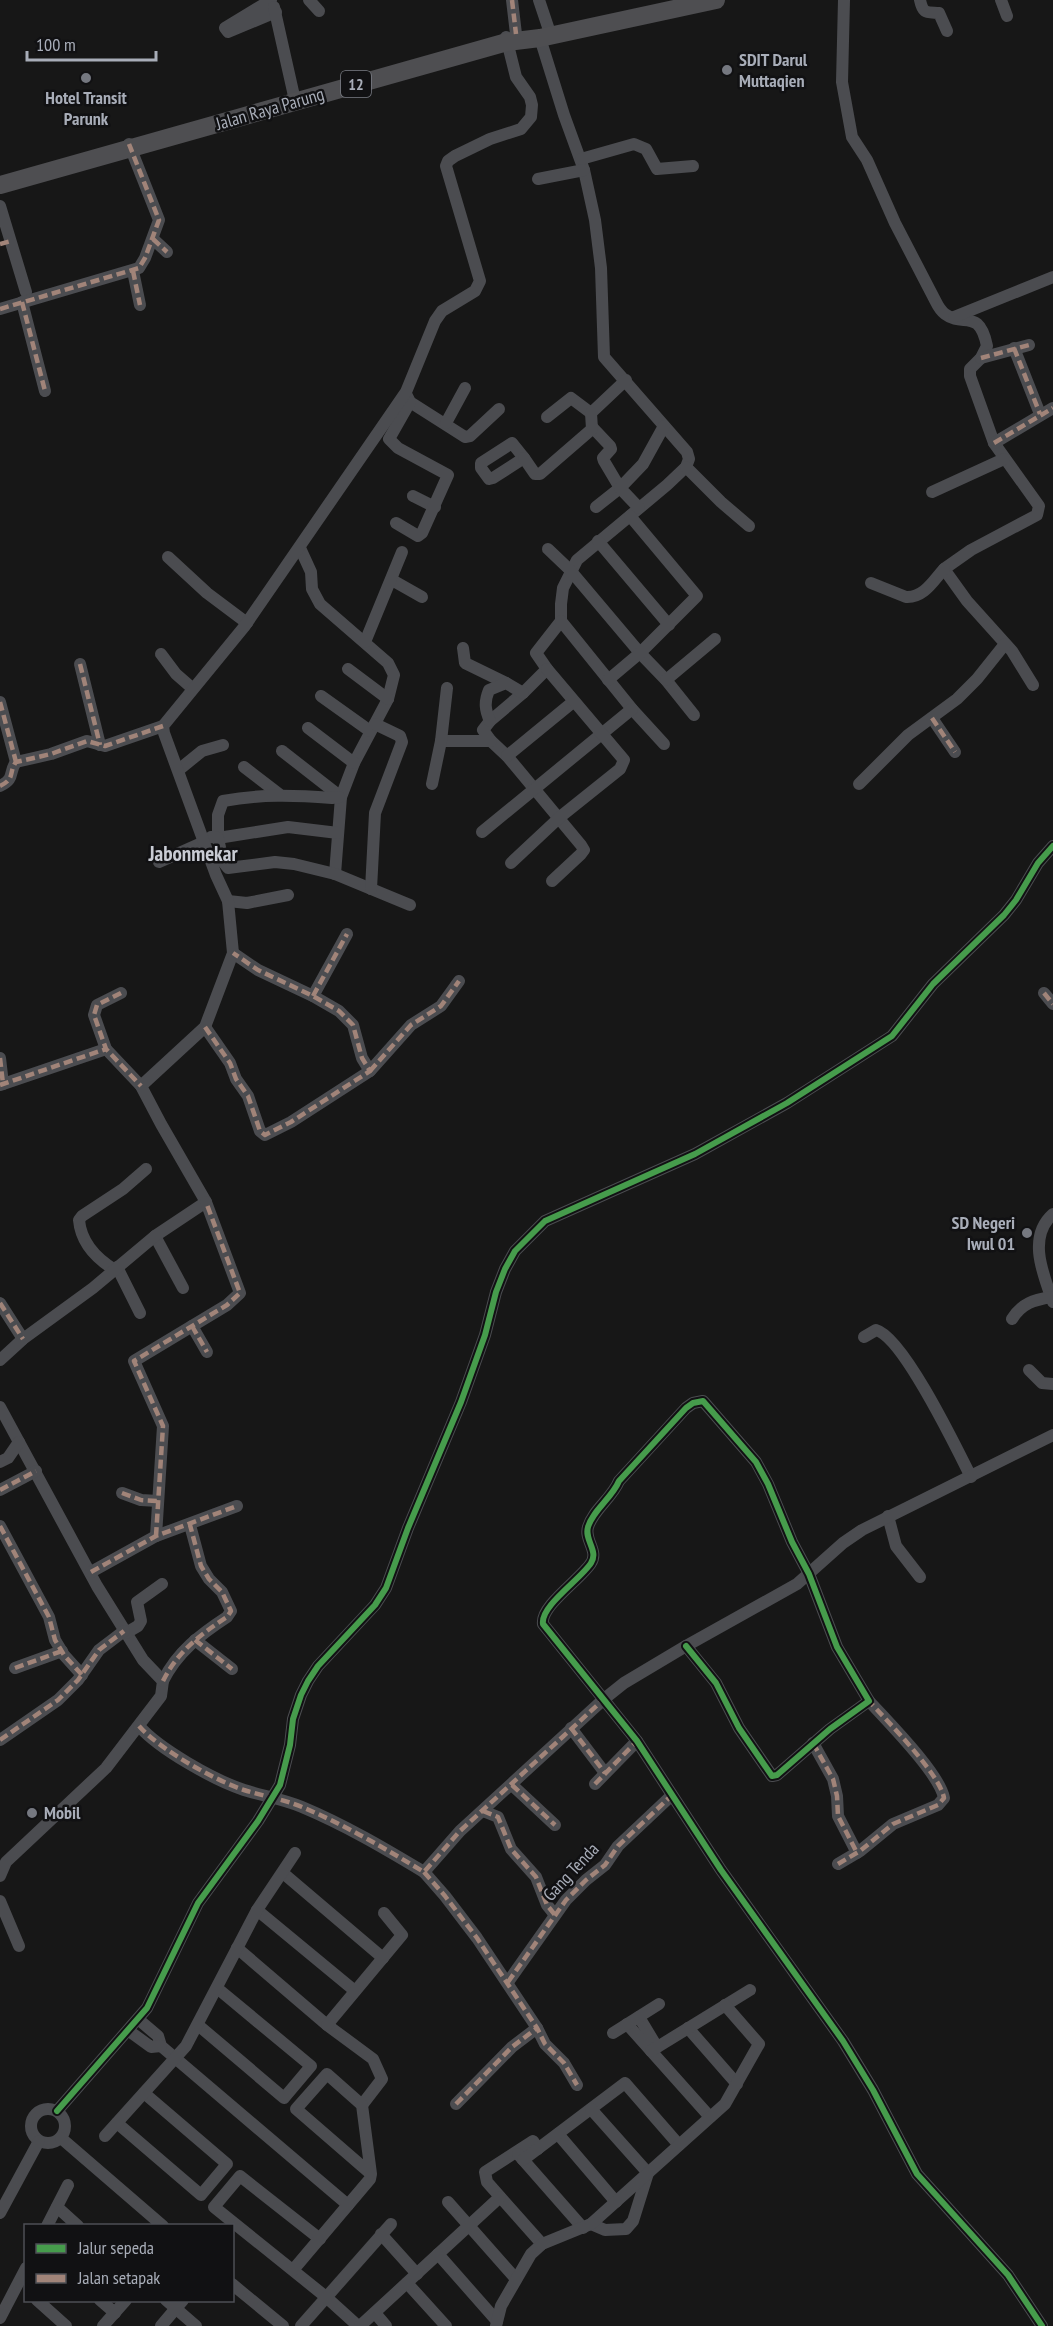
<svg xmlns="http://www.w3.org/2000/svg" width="1053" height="2326" font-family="'PT Sans Narrow',sans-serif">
	<rect width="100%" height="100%" fill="#171717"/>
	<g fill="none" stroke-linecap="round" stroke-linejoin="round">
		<g stroke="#4b4c50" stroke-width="12">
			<path d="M271,0L225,28L228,32L276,12"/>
			<path d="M309,0L319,11"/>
			<path d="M512,0L516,34"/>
			<path d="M539,0L549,30"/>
			<path d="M844,0L842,82L852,137L867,160L895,223L936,302C938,306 941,311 945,314C963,328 979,307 987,346L981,358L970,369V376L994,443L1039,506L1037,515L971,550L944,569L967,601L1012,651L1033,685"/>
			<path d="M920,0C923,14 926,12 939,13L947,31"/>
			<path d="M1001,0L1007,16"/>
			<path d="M274,7L294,96"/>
			<path d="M540,38L564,115L584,170L595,220L601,268L604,357L687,452L689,459L686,467L667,485L577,560L563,588L561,604V621L536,653L547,669L523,693L490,721L483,730L491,741L507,756L581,845L584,850L581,854L552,881"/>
			<path d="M581,159L634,144L646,149L657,169L693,166"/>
			<path d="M538,179L584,170"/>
			<path d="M0,206L26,292"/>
			<path d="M153,239L167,252"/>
			<path d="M133,271L140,305"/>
			<path d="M22,302L45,391"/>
			<path d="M0,309L139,268L145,258L159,220L129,144"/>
			<path d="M954,317L1053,277"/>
			<path d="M1014,348L1040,414"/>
			<path d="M981,358L1029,345"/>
			<path d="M407,396L410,402L465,437L470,436L499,409"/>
			<path d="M547,417L571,398L591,413"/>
			<path d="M446,423L465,388"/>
			<path d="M593,428L610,446L611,449L603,458L604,461L620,488L596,507"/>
			<path d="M512,443L524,458L493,478L489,479L481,468V463Z"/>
			<path d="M994,443L1053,408"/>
			<path d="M524,458L535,474H540L592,429L591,413L626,380"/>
			<path d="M686,467L721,502L749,526"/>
			<path d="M932,492L1004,459"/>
			<path d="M413,496L435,507"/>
			<path d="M639,508L620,488L643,464L664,426"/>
			<path d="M396,523L418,536L422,533L448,475L398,448L389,439L410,402"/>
			<path d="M598,541L669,625"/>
			<path d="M300,548L311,572L312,589L320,604L388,663L394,675L388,699L354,763L341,797L335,874"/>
			<path d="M548,549L570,570L640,653L666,680L694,715"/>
			<path d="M168,557L207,593L247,623"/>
			<path d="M392,580L422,597"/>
			<path d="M871,583L906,597C924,598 933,581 944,569"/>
			<path d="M561,621L632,709L664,744"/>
			<path d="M365,642L402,552"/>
			<path d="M463,648L465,663L506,683"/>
			<path d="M161,654L176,674L192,688"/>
			<path d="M80,664L100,745"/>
			<path d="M348,669L388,699"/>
			<path d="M608,680L640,653L697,596L630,516"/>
			<path d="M666,680L715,639"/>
			<path d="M321,696L370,731"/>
			<path d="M0,702L16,762"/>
			<path d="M932,718L955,752"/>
			<path d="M490,721C485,710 484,702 489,690L506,683L523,693"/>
			<path d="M308,728L354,763"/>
			<path d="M441,741H491"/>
			<path d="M282,751L341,797"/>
			<path d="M507,756L573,702"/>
			<path d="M177,767L181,768L202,751L223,745"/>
			<path d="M244,767L279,794"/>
			<path d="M432,784L441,741L447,688"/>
			<path d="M859,784L908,735L957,699L977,679L1005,644"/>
			<path d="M0,786C16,778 8,773 16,762L51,754L87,741L105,746L163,726"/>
			<path d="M482,832L632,709"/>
			<path d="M338,833L288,827L218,838V815L223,801C261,794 294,795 332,798L339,797"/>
			<path d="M211,837L218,838L223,862L228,868L275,862L294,864L335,874L410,905"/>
			<path d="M159,862L204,842"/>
			<path d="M511,863L560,817L620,769L624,760L547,669"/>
			<path d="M371,889L375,813L402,742L400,736L375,724"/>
			<path d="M228,901L247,903L288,895"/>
			<path d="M121,993L97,1005L94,1015L106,1049L141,1086"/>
			<path d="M1044,993L1053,1004"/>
			<path d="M313,996L347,934"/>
			<path d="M205,1027L230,1063L236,1079L248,1096L260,1131L265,1135L291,1122L370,1071L362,1058L353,1025L339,1011L313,996L258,970L233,953"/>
			<path d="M0,1058L3,1084"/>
			<path d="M370,1071L411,1025L441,1006L459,981"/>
			<path d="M0,1085L106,1049"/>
			<path d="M1053,1214C1027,1237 1043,1274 1053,1302"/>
			<path d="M155,1236L183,1288"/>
			<path d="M117,1267L140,1313"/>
			<path d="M115,1270C97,1259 81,1243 79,1220L82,1216L123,1189L146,1169"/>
			<path d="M0,1303L23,1339"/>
			<path d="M1012,1319C1022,1303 1034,1300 1051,1297"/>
			<path d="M192,1326L207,1352"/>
			<path d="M864,1337L876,1330C903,1337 957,1449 971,1477"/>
			<path d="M0,1360L23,1339L93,1288L155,1236L206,1202L161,1124L141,1086L205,1027L233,953L228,901L216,875L164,733L163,726L244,627L406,392L435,321L442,311L475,291L480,281L446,166L448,161L455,156L490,139L521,129L531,117L532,105L530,97L516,77L506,37"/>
			<path d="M1029,1370L1042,1383L1053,1384"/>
			<path d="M0,1407L97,1586L143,1660L163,1681L161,1696L106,1768L6,1862L0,1876"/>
			<path d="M0,1462L8,1458L19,1442"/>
			<path d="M0,1490L36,1471"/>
			<path d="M122,1493L141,1500L158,1501"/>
			<path d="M888,1516L896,1546L920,1577"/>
			<path d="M0,1526L49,1617L55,1640L64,1655L82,1675"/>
			<path d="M156,1536L163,1426L134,1361L227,1305L240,1293L206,1202"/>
			<path d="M91,1572L156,1536L237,1506"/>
			<path d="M126,1633L138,1626L141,1621L137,1602L162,1584"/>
			<path d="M195,1640L232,1669"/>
			<path d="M686,1646L716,1683L739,1728L772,1776L777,1775L830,1729L869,1701L837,1647L809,1574L792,1542L768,1484L756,1462L703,1401L693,1403L686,1408L619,1481C612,1498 593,1510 588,1527C584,1540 599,1551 591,1563C581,1579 540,1606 543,1624L637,1741L721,1870L843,2041L873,2090L917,2174L1008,2275L1042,2326"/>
			<path d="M15,1668L62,1651"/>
			<path d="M163,1681C177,1652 201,1634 227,1617L231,1611L222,1592L209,1579L201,1566L190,1525"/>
			<path d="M139,1726C159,1749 214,1780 244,1790C263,1796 283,1799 302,1807C345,1825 384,1848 424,1872L460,1831L604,1699L624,1683L686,1646L797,1584L843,1543L862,1530L1053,1435"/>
			<path d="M571,1728L605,1773"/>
			<path d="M0,1740L58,1700L78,1680L99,1650L124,1631"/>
			<path d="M813,1743L833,1779L837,1796L838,1816L857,1853"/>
			<path d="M595,1784L637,1741"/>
			<path d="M512,1785L555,1825"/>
			<path d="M483,1811L498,1817L511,1849L536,1877L547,1905L555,1915"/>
			<path d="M838,1864L860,1851L893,1824L938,1805L944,1798C940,1774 887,1721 869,1701"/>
			<path d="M424,1872L445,1896L477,1938L537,2028L545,2044L564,2063L577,2085"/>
			<path d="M283,1873L383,1958"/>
			<path d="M0,1901L19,1946"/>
			<path d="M257,1910L355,1991"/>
			<path d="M237,1948L327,2025L373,2059L382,2079L362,2105"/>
			<path d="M508,1982L566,1900L586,1880L605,1865L618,1846L671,1796"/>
			<path d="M639,2017L657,2047"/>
			<path d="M138,2019L158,2036L161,2046L348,2205"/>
			<path d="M627,2024L710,2117"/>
			<path d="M198,2025L284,2098L311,2066L217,1988"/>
			<path d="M327,2025L402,1935L384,1913"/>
			<path d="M688,2028L737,2084"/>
			<path d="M129,2031L151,2047L161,2046"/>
			<path d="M613,2033L659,2004"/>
			<path d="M651,2051L750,1990"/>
			<path d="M456,2104L512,2047L537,2028"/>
			<circle cx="48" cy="2126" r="17"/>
			<path d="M57,2111L147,2008L198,1903L258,1821L280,1785L290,1745L293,1719L301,1695L308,1681L318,1666L375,1605L386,1588L408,1528L461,1402L485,1335L496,1292L505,1269L515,1251L545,1221L695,1154L787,1103L892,1036L933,984L1004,915L1016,900L1038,863L1053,846"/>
			<path d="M117,2123L201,2195L227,2164L144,2093"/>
			<path d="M558,2134L616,2202"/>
			<path d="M105,2136L186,2046L257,1910L295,1853"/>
			<path d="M61,2138L163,2226"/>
			<path d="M538,2149L533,2141L485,2172L487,2182L542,2244"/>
			<path d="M518,2154L583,2228"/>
			<path d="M523,2160L625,2083L679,2145"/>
			<path d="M448,2202L516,2279"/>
			<path d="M57,2207L78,2226"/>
			<path d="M0,2213L39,2141"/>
			<path d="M591,2224L605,2230L626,2229L633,2221L648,2173L591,2109"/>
			<path d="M47,2226L68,2185"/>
			<path d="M381,2234L417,2274"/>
			<path d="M320,2239L240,2176L214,2207L326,2297L358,2326"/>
			<path d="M438,2254L497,2321"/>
			<path d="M293,2270L370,2179L371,2174L362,2105L327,2074L296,2109L371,2174"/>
			<path d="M407,2283L446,2326"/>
			<path d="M232,2284L283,2326"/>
			<path d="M37,2300L66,2326"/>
			<path d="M100,2300L115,2313"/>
			<path d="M166,2300L196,2326"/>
			<path d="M375,2313L386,2326"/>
			<path d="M0,2318L26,2268"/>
			<path d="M103,2326L126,2300"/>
			<path d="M161,2326L183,2300"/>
			<path d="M301,2326L391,2224"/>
			<path d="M360,2326L500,2197"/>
			<path d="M496,2326L501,2306L531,2254L542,2244L591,2224L725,2104L759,2044L725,2005"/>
		</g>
		<path stroke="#4e4e51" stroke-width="18" d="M0,185L507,42L540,38L716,0"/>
		<g stroke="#a18479" stroke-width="4.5" stroke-dasharray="9 4.5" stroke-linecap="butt">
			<path d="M512,0L516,34"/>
			<path d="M153,239L167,252"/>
			<path d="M0,244L11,241"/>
			<path d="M133,271L140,305"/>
			<path d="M22,302L45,391"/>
			<path d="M0,309L139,268L145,258L159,220L129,144"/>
			<path d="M1014,348L1040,414"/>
			<path d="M981,358L1029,345"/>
			<path d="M994,443L1053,408"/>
			<path d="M80,664L100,745"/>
			<path d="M0,702L16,762"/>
			<path d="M932,718L955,752"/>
			<path d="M0,786C16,778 8,773 16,762L51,754L87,741L105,746L163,726"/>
			<path d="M121,993L97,1005L94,1015L106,1049L141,1086"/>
			<path d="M1044,993L1053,1004"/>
			<path d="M313,996L347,934"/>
			<path d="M205,1027L230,1063L236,1079L248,1096L260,1131L265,1135L291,1122L370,1071L362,1058L353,1025L339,1011L313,996L258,970L233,953"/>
			<path d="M0,1058L3,1084"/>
			<path d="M370,1071L411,1025L441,1006L459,981"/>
			<path d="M0,1085L106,1049"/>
			<path d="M0,1303L23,1339"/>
			<path d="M192,1326L207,1352"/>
			<path d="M0,1490L36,1471"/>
			<path d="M122,1493L141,1500L158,1501"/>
			<path d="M0,1526L49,1617L55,1640L64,1655L82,1675"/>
			<path d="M156,1536L163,1426L134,1361L227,1305L240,1293L206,1202"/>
			<path d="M91,1572L156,1536L237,1506"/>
			<path d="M195,1640L232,1669"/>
			<path d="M15,1668L62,1651"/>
			<path d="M163,1681C177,1652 201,1634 227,1617L231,1611L222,1592L209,1579L201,1566L190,1525"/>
			<path d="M139,1726C159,1749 214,1780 244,1790C263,1796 283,1799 302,1807C345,1825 384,1848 424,1872L460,1831L604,1699L602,1696"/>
			<path d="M571,1728L605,1773"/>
			<path d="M0,1740L58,1700L78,1680L99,1650L124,1631"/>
			<path d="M813,1743L833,1779L837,1796L838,1816L857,1853"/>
			<path d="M595,1784L637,1741"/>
			<path d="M512,1785L555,1825"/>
			<path d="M483,1811L498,1817L511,1849L536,1877L547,1905L555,1915"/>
			<path d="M838,1864L860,1851L893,1824L938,1805L944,1798C940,1774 887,1721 869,1701"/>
			<path d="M424,1872L445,1896L477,1938L537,2028L545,2044L564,2063L577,2085"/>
			<path d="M508,1982L566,1900L586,1880L605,1865L618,1846L671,1796"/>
			<path d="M456,2104L512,2047L537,2028"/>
		</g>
		<defs>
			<g id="cycleway">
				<path d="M686,1646L716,1683L739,1728L772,1776L777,1775L830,1729L869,1701L837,1647L809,1574L792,1542L768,1484L756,1462L703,1401L693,1403L686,1408L619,1481C612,1498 593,1510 588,1527C584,1540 599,1551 591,1563C581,1579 540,1606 543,1624L637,1741L721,1870L843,2041L873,2090L917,2174L1008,2275L1042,2326"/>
				<path d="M57,2111L147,2008L198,1903L258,1821L280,1785L290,1745L293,1719L301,1695L308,1681L318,1666L375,1605L386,1588L408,1528L461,1402L485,1335L496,1292L505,1269L515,1251L545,1221L695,1154L787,1103L892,1036L933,984L1004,915L1016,900L1038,863L1053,846"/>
			</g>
		</defs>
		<use href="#cycleway" stroke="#111113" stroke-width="10"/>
		<use href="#cycleway" stroke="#469c4c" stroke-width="6"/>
	</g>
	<g fill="#757880" stroke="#111113" stroke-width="2">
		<circle cx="727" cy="70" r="6"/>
		<circle cx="86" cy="78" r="6"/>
		<circle cx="1027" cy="1233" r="6"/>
		<circle cx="32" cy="1813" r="6"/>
	</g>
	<g text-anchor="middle" stroke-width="5" stroke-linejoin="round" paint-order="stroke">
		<rect fill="#111113" stroke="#7b7e86" stroke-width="1.5" x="341" y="71" width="30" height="26" rx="4.5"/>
		<g font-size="16" font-weight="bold" fill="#a8adb8">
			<text x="356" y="90">12</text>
		</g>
		<g font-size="18" font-weight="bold" fill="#a8adb8" stroke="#111113" text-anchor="start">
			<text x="739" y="66">SDIT Darul<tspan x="739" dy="21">Muttaqien</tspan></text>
			<text x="86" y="104" text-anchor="middle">Hotel Transit<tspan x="86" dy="21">Parunk</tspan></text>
			<text x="1015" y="1229" text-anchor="end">SD Negeri<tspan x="1015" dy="21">Iwul 01</tspan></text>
			<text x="44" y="1819">Mobil</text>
		</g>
		<g font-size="18" fill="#a8adb8" stroke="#111113">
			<text transform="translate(270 109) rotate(-16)" y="6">Jalan Raya Parung</text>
			<text transform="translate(571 1872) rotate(-47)" y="6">Gang Tenda</text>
		</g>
		<g font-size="21" font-weight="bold" fill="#c9ccd4" stroke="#111113">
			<text x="193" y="861">Jabonmekar</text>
		</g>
	</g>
	<rect x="24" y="2224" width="210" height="78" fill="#111113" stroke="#4d4f55" stroke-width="1.5"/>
	<rect x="36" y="2244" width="30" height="9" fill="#469c4c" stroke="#4d4f55" stroke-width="1.5"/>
	<text x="78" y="2254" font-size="18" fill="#a8adb8">Jalur sepeda</text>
	<rect x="36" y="2274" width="30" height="9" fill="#a18479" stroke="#4d4f55" stroke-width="1.5"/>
	<text x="78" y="2284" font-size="18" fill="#a8adb8">Jalan setapak</text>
	<path d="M27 51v9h129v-9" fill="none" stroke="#a8adb8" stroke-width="3"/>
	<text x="36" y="51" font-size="18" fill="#a8adb8" stroke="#111113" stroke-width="4.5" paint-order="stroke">100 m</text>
</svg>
